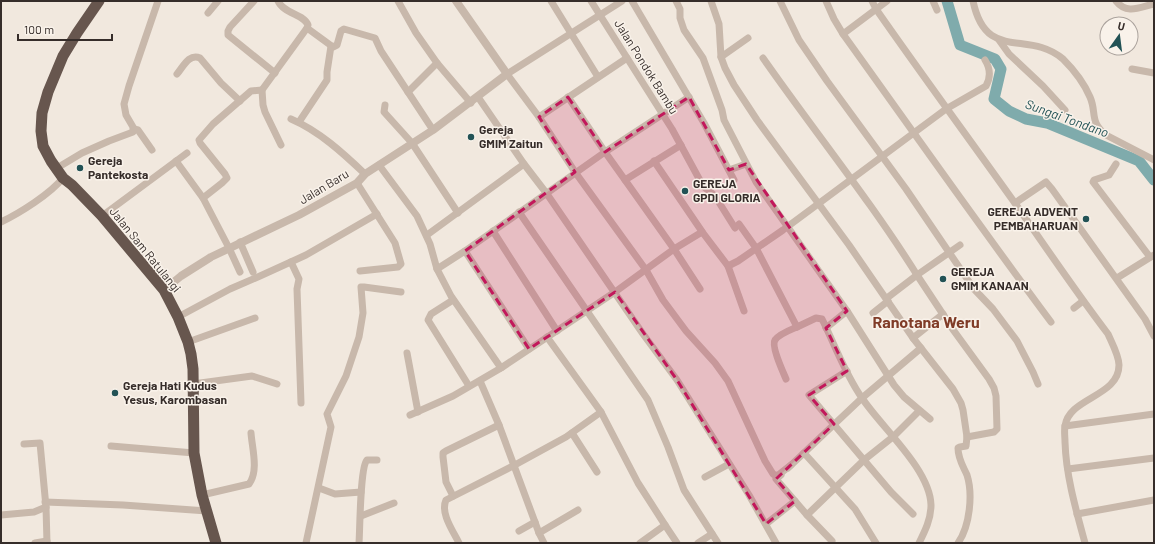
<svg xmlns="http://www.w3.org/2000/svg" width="1155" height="544" font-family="Barlow,sans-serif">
	<rect width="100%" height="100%" fill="#f1e8de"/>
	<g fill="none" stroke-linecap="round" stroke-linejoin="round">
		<path stroke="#7fabac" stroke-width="11" d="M947,1L960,45L995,59L1001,69L994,99L1009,111L1026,119L1047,123L1139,161L1154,180"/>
		<g stroke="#c8b8ab" stroke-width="7">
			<path d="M254,1L230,27L228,31V35L275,73"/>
			<path d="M278,1C284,14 304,14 308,25L307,28L262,90L263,105L265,112L281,145"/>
			<path d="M398,1L416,33L437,63L471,103"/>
			<path d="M551,1L598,77"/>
			<path d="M591,1L672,129L703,186L715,196L735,228"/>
			<path d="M622,1L507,74L539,117L575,172L646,270L663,300L686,331L715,363L728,381L765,461L773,474L777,476L791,465"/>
			<path d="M632,1L704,123L734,180"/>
			<path d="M676,1L680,9V18L684,30L703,58L722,110L724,120L756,182L847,311L894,385L904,397L930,419"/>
			<path d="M711,1L719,24L721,57L725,68L734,85L757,120L849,245L913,338L953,389L961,403L963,410L967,437L966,446L960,447L958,448C958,459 963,466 967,475C973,494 970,526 958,543"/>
			<path d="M780,1L799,40L827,81L906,189L974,289L993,309L1017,341L1033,372L1038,384"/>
			<path d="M826,1L834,19L843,34C912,130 980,227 1051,322"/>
			<path d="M872,1L876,9C922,75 970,140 1017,206C1047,249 1076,292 1108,334C1112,343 1119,356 1119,365C1119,397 1069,397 1065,426C1064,431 1065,437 1065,442C1066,476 1076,510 1085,543"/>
			<path d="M933,1L937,10"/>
			<path d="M973,1C986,63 1028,29 1063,59C1073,69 1084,83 1090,97C1097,113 1089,121 1106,135L1154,160"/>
			<path d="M1116,1C1127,15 1140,7 1154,4"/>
			<path d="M208,13L218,1"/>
			<path d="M307,28L333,47L337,45L341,31L344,29L375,38L381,51L433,130"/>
			<path d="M843,34L887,1"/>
			<path d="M999,40L1009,54L1043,86L1065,110"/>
			<path d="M721,57L748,38"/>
			<path d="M763,58C814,131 870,200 917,275L960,245"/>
			<path d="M1132,69L1154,73"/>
			<path d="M177,74C183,67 189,53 200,58L221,83L240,101"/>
			<path d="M408,92L437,63"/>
			<path d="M478,97L524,164L547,194L643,334L677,380L749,495L776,543"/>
			<path d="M568,97L605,152L625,180"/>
			<path d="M385,105L384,112L412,143L458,213"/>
			<path d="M539,117L627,58"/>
			<path d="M291,119C319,131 343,153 365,174"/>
			<path d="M299,122L327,80V72L331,46"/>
			<path d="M134,129L138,130L152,150"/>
			<path d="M681,145L625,180L674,249L700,289"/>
			<path d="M176,161L203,198"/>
			<path d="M654,161L703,233L728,266L744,311"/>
			<path d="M1116,164L1109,175L1094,180L1093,182L1150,257"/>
			<path d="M379,165L417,216L430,244L437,269L451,296L501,368"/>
			<path d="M57,168L82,153L109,141L133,132V127L126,115L124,104L129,86L158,1"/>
			<path d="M729,170L746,164"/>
			<path d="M357,183L395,243L401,264L398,267L360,271"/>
			<path d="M1015,203L1046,182L1052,189L1145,319L1154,336"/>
			<path d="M519,212L648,400L668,447L684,490L718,543"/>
			<path d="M102,216L187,153"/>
			<path d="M1,222C20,213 50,194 63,178"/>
			<path d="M739,224L756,248L797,327L816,318L822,319C835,345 845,374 862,398C881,427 930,469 931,505C931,519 925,531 919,543"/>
			<path d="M493,231L557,331"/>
			<path d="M427,235L524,164"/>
			<path d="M240,242L253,272"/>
			<path d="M465,251L529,349"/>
			<path d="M291,262L299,279L297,289L301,403"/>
			<path d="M728,266L738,261L783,230L946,109L986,86C991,77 990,68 985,60"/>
			<path d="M437,269L465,251L605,152L689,97"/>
			<path d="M240,272L229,248L203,198L222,183L227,178L225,174L200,143L199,140L213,124L251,91L262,90"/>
			<path d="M1117,278L1154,255"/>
			<path d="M887,298L917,275L954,331L989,379L994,388L996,396L997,429L994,432L967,437"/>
			<path d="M453,300L431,314L428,320L469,386"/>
			<path d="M1074,308L1083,301"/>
			<path d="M873,313L888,301"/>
			<path d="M178,317L230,289L260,276L306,255L377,214"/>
			<path d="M826,328L847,311"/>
			<path d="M547,337L601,412L638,483L665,525L640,543"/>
			<path d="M913,338L943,314"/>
			<path d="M188,342L255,318"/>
			<path d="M407,353L418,412"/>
			<path d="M847,371L809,395L891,492L913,514"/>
			<path d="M786,379C783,372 771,346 775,340C779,334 790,330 797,327"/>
			<path d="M480,381L499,425L539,533L544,543"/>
			<path d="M193,384L252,376L277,384"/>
			<path d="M410,415L453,396L501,368L615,292L674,249L702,232"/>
			<path d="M1065,426L1154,414"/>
			<path d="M572,433L597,472"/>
			<path d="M24,444L40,443L46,507L47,543"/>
			<path d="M111,446L194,453"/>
			<path d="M804,453L855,509L876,543"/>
			<path d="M788,468L862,398L921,348"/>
			<path d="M1068,469L1154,458"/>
			<path d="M781,475L776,479L807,515L864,460L894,436L919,411"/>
			<path d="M705,477L729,464"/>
			<path d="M319,488L335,494L361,492"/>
			<path d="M202,495L249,484C259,471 252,448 251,433"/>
			<path d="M453,496L446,482L443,457V453L446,451L499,425"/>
			<path d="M45,502L123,505L207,511"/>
			<path d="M1077,514L1154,500"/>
			<path d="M1,515L34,512L46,507"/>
			<path d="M807,515L832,541"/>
			<path d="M361,516L394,503"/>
			<path d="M766,524L795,501"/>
			<path d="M665,525L677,543"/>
			<path d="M519,531L535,522"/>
			<path d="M539,533L578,510"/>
			<path d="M35,543L47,541"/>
			<path d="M306,543L331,427L327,414L346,376L359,337L363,313L361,287H364L401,292"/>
			<path d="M359,543C360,530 360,467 367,460H377"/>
			<path d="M459,543C453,531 440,513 446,500L513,466L566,437L601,412"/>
			<path d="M698,543L712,534"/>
		</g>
		<path stroke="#c8b8ab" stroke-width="8" d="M164,290L181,276L211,257L299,215L357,183L365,174L433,130L507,74L456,1"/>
		<path stroke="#67564e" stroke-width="11" d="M99,1L77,33L63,56L48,92L42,113L41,131L43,146L51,161L63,178L72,185L102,216L164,290L178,317L188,342L191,354L193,369L194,453L202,495L216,543"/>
	</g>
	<path fill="#c2185b" fill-opacity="0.2" stroke="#c2185b" stroke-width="3" stroke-dasharray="8 5" stroke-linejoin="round" d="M568,97L605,152L689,97L729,170L746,164L847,311L826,328L847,371L809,395L834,424L776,479L795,501L766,524L677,380L615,292L529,349L465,251L575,172L539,117Z"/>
	<g fill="#225255" stroke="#f9f2ea" stroke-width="1.5">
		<circle cx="471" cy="137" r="4"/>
		<circle cx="80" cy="168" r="4"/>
		<circle cx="685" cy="191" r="4"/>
		<circle cx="1086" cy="219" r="4"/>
		<circle cx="943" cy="279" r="4"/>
		<circle cx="115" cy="393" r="4"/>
	</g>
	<g text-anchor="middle" stroke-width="3" stroke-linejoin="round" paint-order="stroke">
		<g font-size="12" fill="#362d2a" stroke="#f9f2ea">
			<text transform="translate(646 67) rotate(58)" y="4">Jalan Pondok Bambu</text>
			<text transform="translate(324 187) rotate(-31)" y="4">Jalan Baru</text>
			<text transform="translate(145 250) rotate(51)" y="4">Jalan Sam Ratulangi</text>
		</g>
		<g font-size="12" font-weight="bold" fill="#362d2a" stroke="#f9f2ea" text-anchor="start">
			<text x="479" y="134">Gereja<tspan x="479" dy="14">GMIM Zaitun</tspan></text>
			<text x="88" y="165">Gereja<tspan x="88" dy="14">Pantekosta</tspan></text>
			<text x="693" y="188">GEREJA<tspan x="693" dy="14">GPDI GLORIA</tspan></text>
			<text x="1078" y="216" text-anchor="end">GEREJA ADVENT<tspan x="1078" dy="14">PEMBAHARUAN</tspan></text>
			<text x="951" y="276">GEREJA<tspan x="951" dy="14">GMIM KANAAN</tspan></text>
			<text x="123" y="390">Gereja Hati Kudus<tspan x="123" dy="14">Yesus, Karombasan</tspan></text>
		</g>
		<g font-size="13" font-style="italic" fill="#225255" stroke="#f9f2ea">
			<text transform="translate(1067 118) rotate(20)" y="5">Sungai Tondano</text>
		</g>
		<g font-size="16" font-weight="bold" fill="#803c28" stroke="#f9f2ea">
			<text x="926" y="328">Ranotana Weru</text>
		</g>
	</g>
	<rect width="1155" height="544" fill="none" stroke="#362d2a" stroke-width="4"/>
	<g transform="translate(1119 36) rotate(14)"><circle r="19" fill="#f9f2ea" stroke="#aba39d"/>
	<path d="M0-3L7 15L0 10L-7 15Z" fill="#225255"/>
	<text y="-6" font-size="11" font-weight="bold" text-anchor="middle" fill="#362d2a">U</text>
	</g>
	<path d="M18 34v6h94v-6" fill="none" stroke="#362d2a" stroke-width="2"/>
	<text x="24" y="34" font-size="12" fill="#362d2a" stroke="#f9f2ea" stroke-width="3" paint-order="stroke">100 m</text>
</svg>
